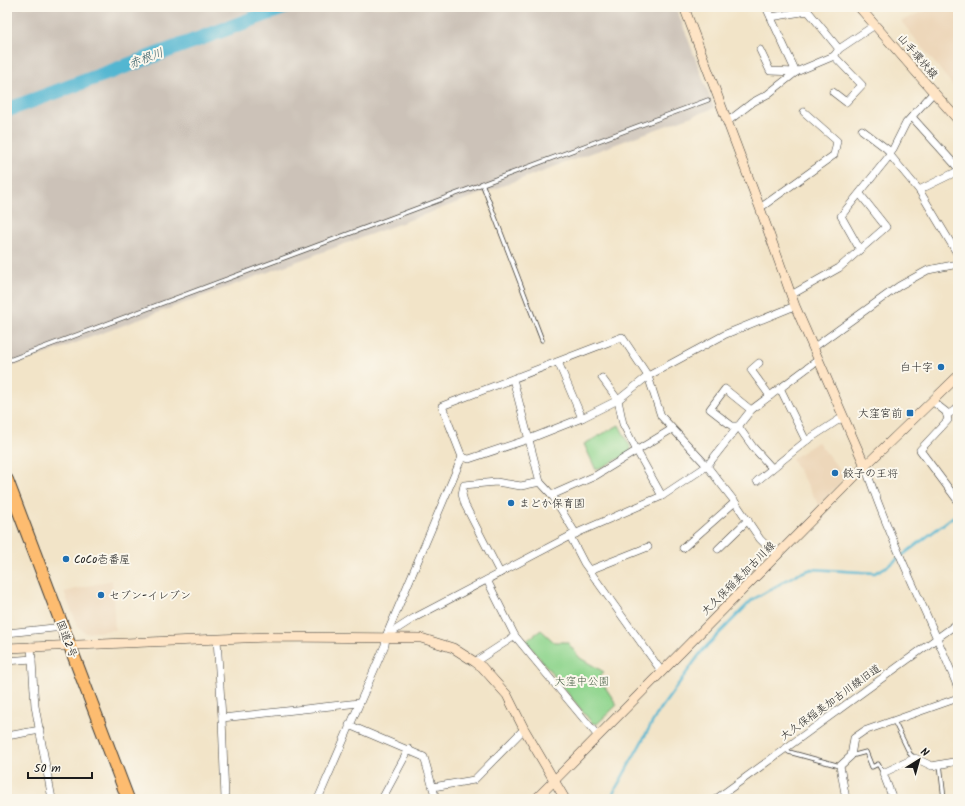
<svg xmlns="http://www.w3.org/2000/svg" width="965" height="806" font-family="Kalam,'Klee One',sans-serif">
	<rect width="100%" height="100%" fill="#fbf7ec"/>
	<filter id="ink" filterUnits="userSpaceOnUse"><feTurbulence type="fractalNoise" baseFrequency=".025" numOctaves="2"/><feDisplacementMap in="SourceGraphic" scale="8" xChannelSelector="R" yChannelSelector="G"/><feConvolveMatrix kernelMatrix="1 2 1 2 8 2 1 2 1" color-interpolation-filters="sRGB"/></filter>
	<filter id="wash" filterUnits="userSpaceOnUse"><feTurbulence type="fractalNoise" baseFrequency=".012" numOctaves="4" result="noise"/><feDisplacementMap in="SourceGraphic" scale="16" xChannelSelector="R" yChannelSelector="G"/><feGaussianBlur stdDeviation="0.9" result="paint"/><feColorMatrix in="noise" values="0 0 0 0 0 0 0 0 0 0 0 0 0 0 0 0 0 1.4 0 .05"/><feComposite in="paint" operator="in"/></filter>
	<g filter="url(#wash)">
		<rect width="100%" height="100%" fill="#f2e4c8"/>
		<g fill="#edd7ba">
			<path d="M935,7H958V104L955,100L954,87L901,21Z"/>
			<path d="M818,442L845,477L819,505L792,459Z"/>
			<path d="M112,580L115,630L86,633L78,627L64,592Z"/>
		</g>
		<g fill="#ccc2b8">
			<path d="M7,7H274L7,107Z"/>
			<path d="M301,7H676L714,108L7,368V114Z"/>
		</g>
		<g fill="#90d58e" stroke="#567855">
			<path d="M619,425L631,448L630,453L596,470L584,444Z"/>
			<path d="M541,630L554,642H567L580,658L604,672L599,677L601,681L617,705L597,724L592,723L526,641Z"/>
		</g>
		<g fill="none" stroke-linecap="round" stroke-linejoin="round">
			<path stroke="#52b6d1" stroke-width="2.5" d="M610,799L657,714L702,651L752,600L797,574L812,569L875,573L891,564L958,513"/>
			<path stroke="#52b6d1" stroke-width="15" d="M7,110L285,7"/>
		</g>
	</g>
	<g filter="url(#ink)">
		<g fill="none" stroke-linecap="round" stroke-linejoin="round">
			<defs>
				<g id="lane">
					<path d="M482,183L542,340"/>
					<path d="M7,361L708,100"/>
					<path d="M894,721L910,754L915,758"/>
					<path d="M785,749L789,752L840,766"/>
					<path d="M851,756L866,752L872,767L878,764L883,773"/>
					<path d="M940,764L944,799"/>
				</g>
				<g id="street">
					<path d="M771,17L808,11L839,49"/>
					<path d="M760,50L770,71L796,72L766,7"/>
					<path d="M833,92L846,102L862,85L834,56"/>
					<path d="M912,117L958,168"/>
					<path d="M727,122L753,102L768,94L796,72L834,56L839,49L875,25"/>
					<path d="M862,130L887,149L890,155L919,190L958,255"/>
					<path d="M919,190L958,171"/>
					<path d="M760,208L834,155L837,141L804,112"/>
					<path d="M859,248L841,216L890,155L906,123L934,92"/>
					<path d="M791,295L839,268L886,227L860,194"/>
					<path d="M813,348L899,286L928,270L958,264"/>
					<path d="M558,362L582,418"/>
					<path d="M759,363L751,370L770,396"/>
					<path d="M602,378L618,400L623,424L637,451L662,496"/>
					<path d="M513,379L540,482L552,495L576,534"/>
					<path d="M780,388L806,441"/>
					<path d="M932,401L946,412L948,420L920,450L958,501"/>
					<path d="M751,410L725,389L710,409L732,426H738L753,447L772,468"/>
					<path d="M947,415L958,408"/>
					<path d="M462,457L469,459L529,439L582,418L618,400L648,376L726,334L795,306"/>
					<path d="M865,466C890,542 928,613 958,688"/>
					<path d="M757,481L806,441L843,417"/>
					<path d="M552,495L595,476L672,429"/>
					<path d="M570,536L584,563L662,672"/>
					<path d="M683,548L735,502"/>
					<path d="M718,549L748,520"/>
					<path d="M590,570L648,547"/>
					<path d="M500,573L465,505L462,494L464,485L496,482L521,486L540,482"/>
					<path d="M487,580L515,636"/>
					<path d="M7,633L63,627"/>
					<path d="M386,636L414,618L570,536L662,496L707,466L751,410L818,360"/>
					<path d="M217,639L222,718L225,799"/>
					<path d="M31,646L35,706L52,799"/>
					<path d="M7,661L32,659"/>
					<path d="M475,662L515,636L598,736"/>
					<path d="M222,718L359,703"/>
					<path d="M349,725L424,757L436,799"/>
					<path d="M7,736L40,730"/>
					<path d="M433,787L474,780L524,729"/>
					<path d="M318,799L385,645L386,636L462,457L442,406L622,337L648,376L661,416L707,466L735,502L760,539L777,556"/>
					<path d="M382,799L409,749"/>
					<path d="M716,799L958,623"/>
					<path d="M846,799L840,766L851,756L854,738L864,731L958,698"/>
					<path d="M893,799L883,773L915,758L932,766L958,761"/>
				</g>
				<g id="secondary">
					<path d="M684,7L760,208L795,306L865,466"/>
					<path d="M859,7L958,120"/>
					<path d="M7,648L269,637L421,638L453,648L475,662L482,667L507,695L524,729L565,799"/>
					<path d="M536,799L865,466L958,376"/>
				</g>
				<path id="highway" d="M7,480L128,799"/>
			</defs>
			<use href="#lane" stroke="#3c3a36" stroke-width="5"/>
			<use href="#street" stroke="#3c3a36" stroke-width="8"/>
			<use href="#secondary" stroke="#3c3a36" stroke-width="10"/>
			<use href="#highway" stroke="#3c3a36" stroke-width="14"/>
			<use href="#lane" stroke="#fff" stroke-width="3.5"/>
			<use href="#street" stroke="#fff" stroke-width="7"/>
			<use href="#secondary" stroke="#fee4c5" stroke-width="9"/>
			<use href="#highway" stroke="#fdbc6f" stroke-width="12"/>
		</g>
	</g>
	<g fill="#1f6fb2" stroke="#fbf7ec" stroke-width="1.5">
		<circle cx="941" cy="367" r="4"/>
		<rect x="906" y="409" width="8" height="8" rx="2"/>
		<circle cx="835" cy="473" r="4"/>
		<circle cx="511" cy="503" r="4"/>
		<circle cx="66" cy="559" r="4"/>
		<circle cx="101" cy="595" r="4"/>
	</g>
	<g text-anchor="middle" stroke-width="4" stroke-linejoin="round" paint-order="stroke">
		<g font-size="11" fill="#1c1c1c" stroke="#fbf7ec">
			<text transform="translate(918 56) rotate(49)" y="4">山手環状線</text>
			<text transform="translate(738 578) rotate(-45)" y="4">大久保稲美加古川線</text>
			<text transform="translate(67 639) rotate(69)" y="4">国道2号</text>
			<text transform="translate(830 702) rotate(-36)" y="4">大久保稲美加古川線旧道</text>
		</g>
		<g font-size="11" fill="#1c1c1c" stroke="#fbf7ec" text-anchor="start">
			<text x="933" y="371" text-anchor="end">白十字</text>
			<text x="902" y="417" text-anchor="end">大窪宮前</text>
			<text x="843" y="477">餃子の王将</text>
			<text x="519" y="507">まどか保育園</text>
			<text x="74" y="563">CoCo壱番屋</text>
			<text x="109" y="599">セブン-イレブン</text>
		</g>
		<g font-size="11" fill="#455d44" stroke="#fbf7ec">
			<text x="582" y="685">大窪中公園</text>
		</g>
		<g font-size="12" font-style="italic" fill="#325a64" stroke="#fbf7ec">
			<text transform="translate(146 58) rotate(-20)" y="4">赤根川</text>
		</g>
	</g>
	<rect width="965" height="806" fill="none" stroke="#fbf7ec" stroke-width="24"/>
	<g transform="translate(919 760) rotate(37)" stroke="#fbf7ec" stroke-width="3" paint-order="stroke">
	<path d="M0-3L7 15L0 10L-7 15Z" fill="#1c1c1c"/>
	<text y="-6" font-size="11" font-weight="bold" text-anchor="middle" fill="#1c1c1c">N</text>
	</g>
	<path d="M28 772v6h64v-6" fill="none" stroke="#1c1c1c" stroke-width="2"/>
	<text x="34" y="772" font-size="12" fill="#1c1c1c" stroke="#fbf7ec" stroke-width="3" paint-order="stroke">50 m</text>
</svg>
